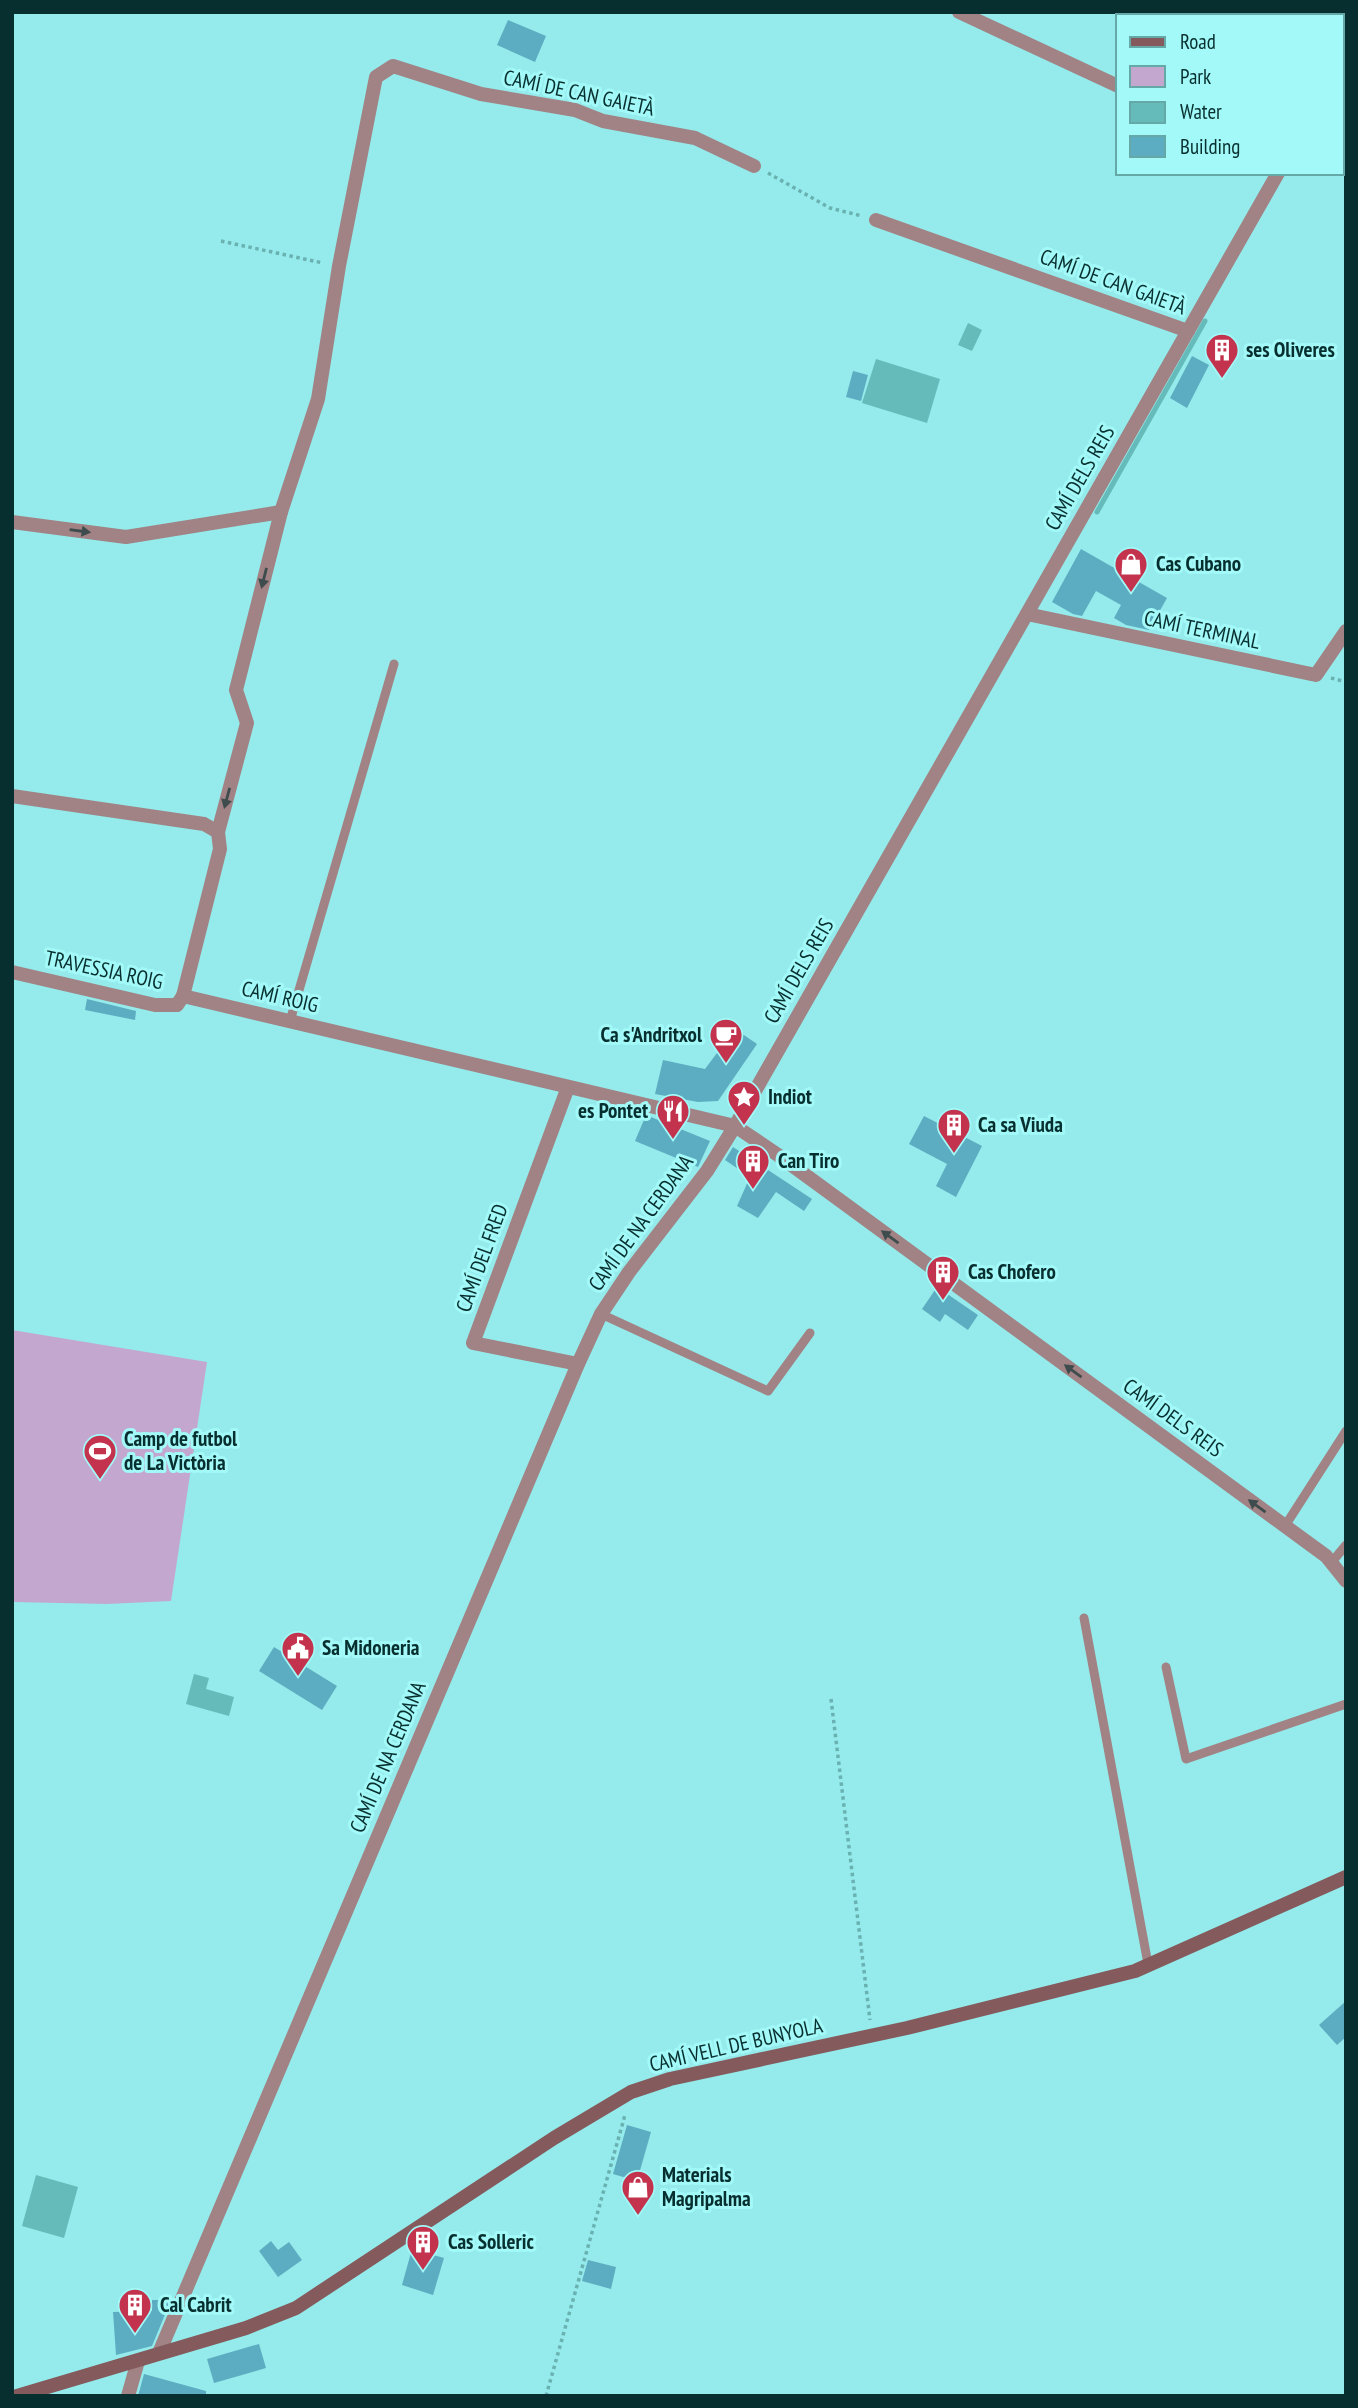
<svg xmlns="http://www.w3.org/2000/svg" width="1358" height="2408" font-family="'PT Sans Narrow',sans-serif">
	<rect width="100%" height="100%" fill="#95ebeb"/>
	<path fill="#c3a7cf" d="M12,1330L207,1362L171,1601L107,1604L12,1602Z"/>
	<g fill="#65baba">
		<path d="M968,323L982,330L972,351L958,345Z"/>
		<path d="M876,359L940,379L927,423L862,403Z"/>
		<path d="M194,1674L209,1678L206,1689L234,1697L229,1716L186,1704Z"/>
		<path d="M36,2175L78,2187L64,2238L22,2226Z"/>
	</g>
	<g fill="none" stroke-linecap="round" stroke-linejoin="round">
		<path stroke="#65baba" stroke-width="5" d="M1097,512L1205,321"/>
	</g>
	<g fill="#5cadc1">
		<path d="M508,20L546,36L535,62L497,45Z"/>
		<path d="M1192,356L1209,365L1187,408L1170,398Z"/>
		<path d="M853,371L868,375L861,401L846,397Z"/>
		<path d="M1081,549L1167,598L1149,630L1126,625L1114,618L1121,605L1096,591L1082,616L1073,614L1052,602Z"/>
		<path d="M87,999L136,1011L135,1020L85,1010Z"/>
		<path d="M735,1029L757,1044L718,1101L698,1102L655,1094L663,1060L705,1069Z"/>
		<path d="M646,1115L710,1141L698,1167L635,1141Z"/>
		<path d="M924,1116L982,1146L956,1197L936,1186L947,1164L909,1144Z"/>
		<path d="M733,1147L812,1199L804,1211L776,1192L758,1218L737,1206L750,1177L725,1160Z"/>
		<path d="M937,1287L978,1315L968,1330L945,1314L940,1322L922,1309Z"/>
		<path d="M274,1647L337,1686L322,1710L259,1671Z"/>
		<path d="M1346,2001V2037L1337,2045L1319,2025Z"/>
		<path d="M627,2125L651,2132L637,2181L613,2174Z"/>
		<path d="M271,2241L278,2250L289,2242L302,2260L278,2277L259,2251Z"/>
		<path d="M412,2249L444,2258L433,2295L402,2285Z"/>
		<path d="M588,2260L616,2267L611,2289L582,2281Z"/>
		<path d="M152,2300H171L152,2346L116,2355L113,2312L152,2311Z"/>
		<path d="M259,2344L266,2368L214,2383L207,2359Z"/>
		<path d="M144,2374L206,2391V2396H138Z"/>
	</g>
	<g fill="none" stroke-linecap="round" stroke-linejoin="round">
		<g stroke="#6ab1b1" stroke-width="3.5" stroke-dasharray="3.5 3.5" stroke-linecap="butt">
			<path d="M768,173L830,208L862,216"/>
			<path d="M221,241L323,263"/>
			<path d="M1331,678L1346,682"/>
			<path d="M831,1699L870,2020"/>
			<path d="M546,2396L625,2115"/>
		</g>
		<g stroke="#a18385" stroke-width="9">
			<path d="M290,1021L394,664"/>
			<path d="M601,1314L768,1391L810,1333"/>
			<path d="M1285,1526L1346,1431"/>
			<path d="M1331,1563L1346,1545"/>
			<path d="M1084,1618L1148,1964"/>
			<path d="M1166,1667L1186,1759L1346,1704"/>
		</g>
		<g stroke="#a18385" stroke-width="14">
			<path d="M959,12L1118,86"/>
			<path d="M1342,62L1346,55"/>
			<path d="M876,220L1188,331"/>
			<path d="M12,522L126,537L281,512"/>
			<path d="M1027,614L1316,675L1346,631"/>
			<path d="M12,796L204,824L218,832L220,849L183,996L735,1126L778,1155L1326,1556L1346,1581"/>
			<path d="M218,832L247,723L236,690L281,512L318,399L339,266L376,77L393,66L481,94L575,110L603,121L695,138L754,166"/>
			<path d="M12,972L155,1005H177L183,996"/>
			<path d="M568,1087L473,1343L578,1364"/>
			<path d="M159,2353L578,1364L601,1314L629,1272L707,1171L735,1126L1278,173"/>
			<path d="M128,2396L138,2361"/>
		</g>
		<path stroke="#845a5c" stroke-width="14" d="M17,2396L246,2328L296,2308L554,2138L631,2092L670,2079L907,2028L1135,1971L1346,1877"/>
	</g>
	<defs><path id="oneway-solid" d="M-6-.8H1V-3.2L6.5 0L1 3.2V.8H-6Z" transform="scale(1.75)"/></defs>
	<g fill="#3e4c4d">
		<use href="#oneway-solid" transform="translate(80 531) rotate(8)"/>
		<use href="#oneway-solid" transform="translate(264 578) rotate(104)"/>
		<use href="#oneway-solid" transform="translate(227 798) rotate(105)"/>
		<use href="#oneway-solid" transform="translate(890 1237) rotate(-144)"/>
		<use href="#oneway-solid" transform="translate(1073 1371) rotate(-144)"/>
		<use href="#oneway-solid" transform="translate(1257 1506) rotate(-144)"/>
	</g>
	<defs>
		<symbol id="building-pin" viewBox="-11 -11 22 30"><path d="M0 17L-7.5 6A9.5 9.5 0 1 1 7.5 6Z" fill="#c4334d" stroke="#a2f9f8"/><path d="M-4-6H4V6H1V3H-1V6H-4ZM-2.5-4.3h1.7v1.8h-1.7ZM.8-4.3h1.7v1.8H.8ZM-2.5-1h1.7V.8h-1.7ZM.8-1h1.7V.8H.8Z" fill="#fff"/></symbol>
		<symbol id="shop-pin" viewBox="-11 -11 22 30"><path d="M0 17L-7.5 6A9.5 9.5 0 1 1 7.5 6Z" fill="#c4334d" stroke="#a2f9f8"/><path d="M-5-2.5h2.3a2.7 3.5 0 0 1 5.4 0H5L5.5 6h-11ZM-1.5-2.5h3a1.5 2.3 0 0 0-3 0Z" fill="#fff"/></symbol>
		<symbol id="cafe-pin" viewBox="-11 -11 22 30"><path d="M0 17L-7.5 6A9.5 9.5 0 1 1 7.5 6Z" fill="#c4334d" stroke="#a2f9f8"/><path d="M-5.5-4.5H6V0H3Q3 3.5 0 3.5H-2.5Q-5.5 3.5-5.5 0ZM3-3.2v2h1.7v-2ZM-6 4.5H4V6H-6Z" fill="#fff"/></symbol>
		<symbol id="sight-pin" viewBox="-11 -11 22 30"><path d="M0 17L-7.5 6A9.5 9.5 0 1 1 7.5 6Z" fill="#c4334d" stroke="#a2f9f8"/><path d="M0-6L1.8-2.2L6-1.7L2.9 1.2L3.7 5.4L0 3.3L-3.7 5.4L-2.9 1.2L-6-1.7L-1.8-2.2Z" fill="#fff"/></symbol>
		<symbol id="restaurant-pin" viewBox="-11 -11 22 30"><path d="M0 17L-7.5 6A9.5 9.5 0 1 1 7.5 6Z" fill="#c4334d" stroke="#a2f9f8"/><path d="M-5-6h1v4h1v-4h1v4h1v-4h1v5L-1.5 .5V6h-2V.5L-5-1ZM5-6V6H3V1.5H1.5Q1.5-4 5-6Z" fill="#fff"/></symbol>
		<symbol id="stadium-pin" viewBox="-11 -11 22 30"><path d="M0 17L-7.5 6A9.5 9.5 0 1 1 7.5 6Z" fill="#c4334d" stroke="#a2f9f8"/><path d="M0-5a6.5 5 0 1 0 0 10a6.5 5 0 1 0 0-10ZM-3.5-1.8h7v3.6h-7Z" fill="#fff"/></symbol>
		<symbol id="civic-pin" viewBox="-11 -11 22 30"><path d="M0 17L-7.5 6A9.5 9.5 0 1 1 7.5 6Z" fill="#c4334d" stroke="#a2f9f8"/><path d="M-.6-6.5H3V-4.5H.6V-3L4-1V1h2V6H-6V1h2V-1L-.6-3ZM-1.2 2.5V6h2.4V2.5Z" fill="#fff"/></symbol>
	</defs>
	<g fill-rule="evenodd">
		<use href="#building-pin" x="1203" y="331" width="38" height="52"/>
		<use href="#shop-pin" x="1112" y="545" width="38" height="52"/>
		<use href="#cafe-pin" x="707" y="1016" width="38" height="52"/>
		<use href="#sight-pin" x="725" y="1078" width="38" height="52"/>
		<use href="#restaurant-pin" x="654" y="1092" width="38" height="52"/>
		<use href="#building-pin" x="935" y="1106" width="38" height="52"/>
		<use href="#building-pin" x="734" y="1142" width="38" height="52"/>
		<use href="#building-pin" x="924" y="1253" width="38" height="52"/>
		<use href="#stadium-pin" x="81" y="1432" width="38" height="52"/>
		<use href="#civic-pin" x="279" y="1629" width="38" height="52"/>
		<use href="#shop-pin" x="619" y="2168" width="38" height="52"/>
		<use href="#building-pin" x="404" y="2223" width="38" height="52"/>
		<use href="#building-pin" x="116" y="2286" width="38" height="52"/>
	</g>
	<g text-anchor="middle" stroke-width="6" stroke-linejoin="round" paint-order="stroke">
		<g font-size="21" fill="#082f2f" stroke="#a2f9f8">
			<text transform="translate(579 93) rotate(12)" y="7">CAMÍ DE CAN GAIETÀ</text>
			<text transform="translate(1113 282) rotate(20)" y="7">CAMÍ DE CAN GAIETÀ</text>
			<text transform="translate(1080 478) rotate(-60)" y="7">CAMÍ DELS REIS</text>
			<text transform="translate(1202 630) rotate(12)" y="7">CAMÍ TERMINAL</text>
			<text transform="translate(104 970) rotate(12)" y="7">TRAVESSIA ROIG</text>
			<text transform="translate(799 971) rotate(-60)" y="7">CAMÍ DELS REIS</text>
			<text transform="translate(280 997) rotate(13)" y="7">CAMÍ ROIG</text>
			<text transform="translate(641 1223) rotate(-54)" y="7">CAMÍ DE NA CERDANA</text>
			<text transform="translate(482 1258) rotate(-70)" y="7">CAMÍ DEL FRED</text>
			<text transform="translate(1173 1418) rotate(36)" y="7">CAMÍ DELS REIS</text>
			<text transform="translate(388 1757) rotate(-67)" y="7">CAMÍ DE NA CERDANA</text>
			<text transform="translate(736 2045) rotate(-13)" y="7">CAMÍ VELL DE BUNYOLA</text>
		</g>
		<g font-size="21" font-weight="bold" fill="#082f2f" stroke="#a2f9f8" text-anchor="start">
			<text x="1246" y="357">ses Oliveres</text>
			<text x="1156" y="571">Cas Cubano</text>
			<text x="702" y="1042" text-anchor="end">Ca s'Andritxol</text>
			<text x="768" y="1104">Indiot</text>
			<text x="648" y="1118" text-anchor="end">es Pontet</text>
			<text x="978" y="1132">Ca sa Viuda</text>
			<text x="778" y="1168">Can Tiro</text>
			<text x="968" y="1279">Cas Chofero</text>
			<text x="124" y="1446">Camp de futbol<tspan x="124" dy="24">de La Victòria</tspan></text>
			<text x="322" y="1655">Sa Midoneria</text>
			<text x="662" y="2182">Materials<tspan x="662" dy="24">Magripalma</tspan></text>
			<text x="448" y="2249">Cas Solleric</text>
			<text x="160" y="2312">Cal Cabrit</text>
		</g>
	</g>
	<rect width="1358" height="2408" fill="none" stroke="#082f2f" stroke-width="28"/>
	<rect x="1116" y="14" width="228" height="161" fill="#a2f9f8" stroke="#64a8a8" stroke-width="2"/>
	<rect x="1130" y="37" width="35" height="10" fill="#845a5c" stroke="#64a8a8" stroke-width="2"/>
	<text x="1180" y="49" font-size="21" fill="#082f2f">Road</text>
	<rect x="1130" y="66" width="35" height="21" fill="#c3a7cf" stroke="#64a8a8" stroke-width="2"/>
	<text x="1180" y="84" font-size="21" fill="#082f2f">Park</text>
	<rect x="1130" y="102" width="35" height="21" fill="#65baba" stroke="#64a8a8" stroke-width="2"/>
	<text x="1180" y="119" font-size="21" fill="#082f2f">Water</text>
	<rect x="1130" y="136" width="35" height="21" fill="#5cadc1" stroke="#64a8a8" stroke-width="2"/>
	<text x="1180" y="154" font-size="21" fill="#082f2f">Building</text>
</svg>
